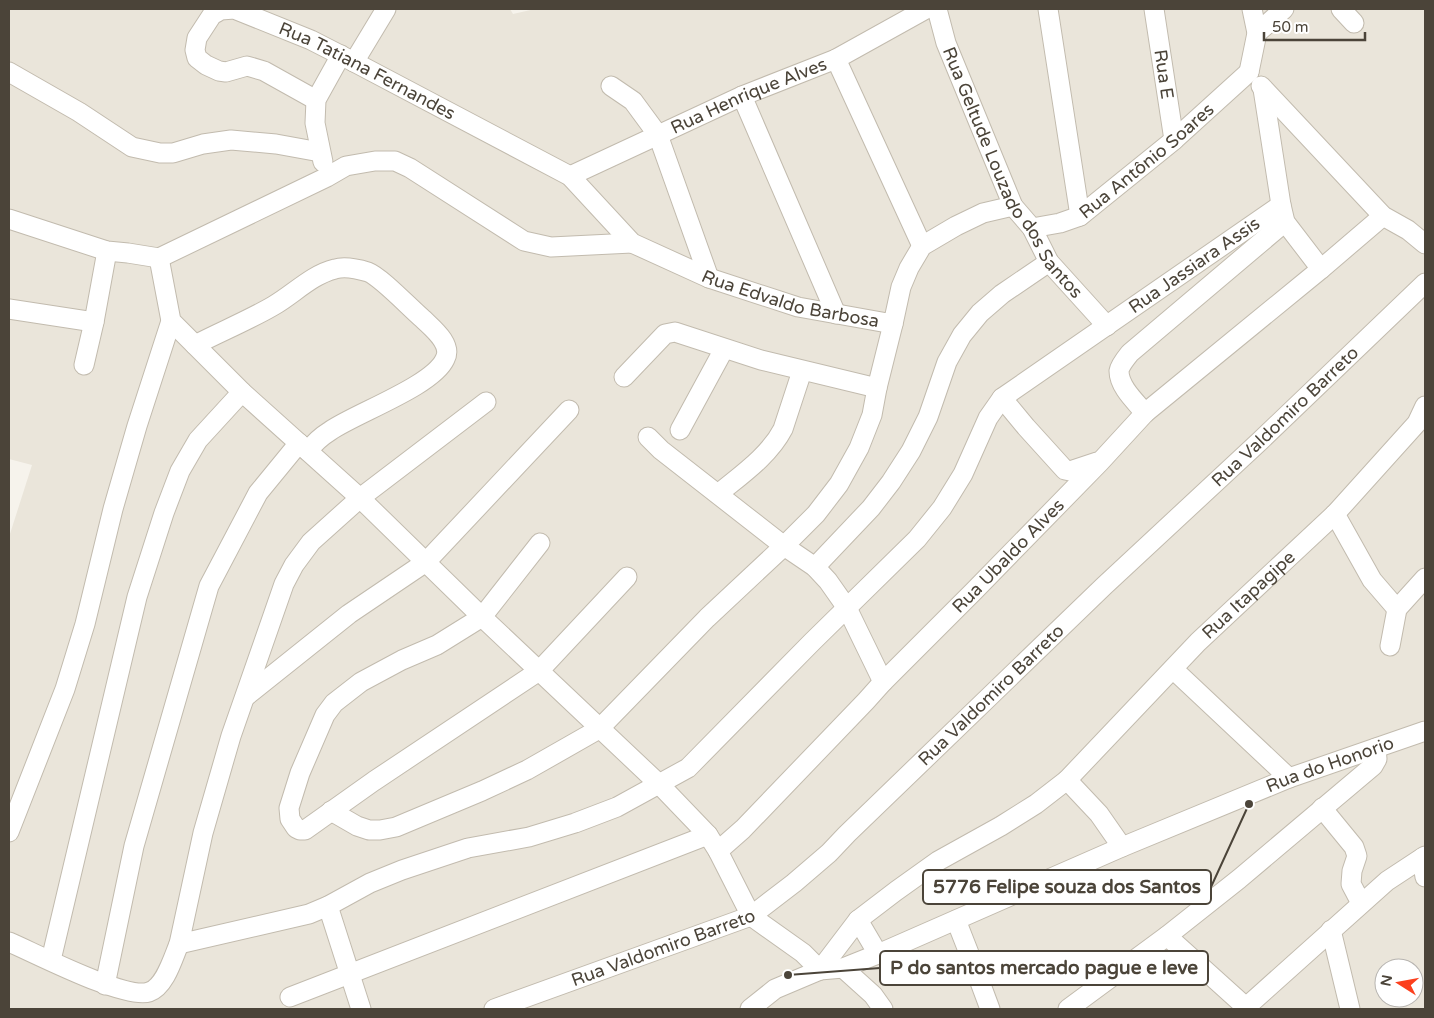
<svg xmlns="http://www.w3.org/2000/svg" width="1434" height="1018" font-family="'Varela Round',sans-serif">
	<rect width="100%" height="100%" fill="#f6f3ec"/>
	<path fill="#eae5da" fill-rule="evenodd" d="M9,9H510L513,14L535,9H1425V1009H9V537L32,465L9,459ZM1384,968H1414V998H1384Z"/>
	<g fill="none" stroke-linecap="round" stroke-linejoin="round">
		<defs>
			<g id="minor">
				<path id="s1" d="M937,9L946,43L1013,206L1032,228L1049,262L1107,326"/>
				<path d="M1048,9L1080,216"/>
				<path id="s2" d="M1154,9L1174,140"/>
				<path d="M1341,9L1354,23"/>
				<path d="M1257,33L1284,9"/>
				<path d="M836,59L922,246"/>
				<path d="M354,62L386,9"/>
				<path d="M9,72L79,112L132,147L160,153H173L203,144L231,140L276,144L320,152"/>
				<path d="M1249,72L1257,33L1252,9"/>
				<path d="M611,86L633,101L658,135L709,278"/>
				<path d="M1261,86L1383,216L1408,230L1425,244"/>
				<path d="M742,96L836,314"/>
				<path id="s3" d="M316,100L264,71L247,66L226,72L219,71L206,65L197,58L195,50L197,38L212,15L221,10L234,9L311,40L354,62L570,176L632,243L709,278L798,307L893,324L901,287L909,268L922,246L956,226L983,213L1013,206"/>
				<path d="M323,162L315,123L316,100L341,55"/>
				<path id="s4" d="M570,176L742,96L836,59L926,9"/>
				<path d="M9,219L107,251L128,253L159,258L327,177L346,166L375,161H395L410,168L524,241L551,247L632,243"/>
				<path id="s5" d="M1032,228L1060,223L1080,216L1174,140L1249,72"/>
				<path d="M159,258L171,321L242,392L360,498L482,617L660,785L708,835L718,851L751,916L803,953L820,970"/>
				<path d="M1321,269L1383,216"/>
				<path d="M9,309L94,322"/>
				<path d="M195,345C220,332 249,320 273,306C294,294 311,275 335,269C345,266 358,269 368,272C381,277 411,309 423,319C432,328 453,344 445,359C433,386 356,413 330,431C322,436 314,443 308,451"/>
				<path d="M84,365L94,322L107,251"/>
				<path d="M624,377L665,334L675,332L761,360L877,388"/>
				<path d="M1002,398L1026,427L1065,470L1070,471L1097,462"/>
				<path id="s6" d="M486,402L360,498L311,542L294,565L284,584L231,736L203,833L179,944L309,914L328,906L370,883L402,870L468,848L529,837L575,823L617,807L688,768L812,642L917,539L942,508L963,474L988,418L1002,398L1281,205"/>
				<path d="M1145,413C1136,402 1119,387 1119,371C1120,365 1126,358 1130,353L1285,222"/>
				<path d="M680,430L724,349"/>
				<path d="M648,437L661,450L784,546L815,567L828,581L847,608L883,682"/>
				<path d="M718,494C741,475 769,456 783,429L802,371"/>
				<path d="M1335,514L1372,580L1397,609"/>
				<path d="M540,543L482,617L437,645L402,660L361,682L334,703L325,715L300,773L289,808L290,819L296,828L300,830H305L374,781L539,671L627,577"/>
				<path d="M815,567L871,508L891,482L911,451L928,417L947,362L962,335L980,313L1002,294L1049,262"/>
				<path d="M1390,646L1397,609L1425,578"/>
				<path d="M1173,669L1289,778"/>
				<path d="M245,697L349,614L426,562L569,410"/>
				<path d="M1067,780L1099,814L1122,847"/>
				<path d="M1322,808L1354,847L1357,856L1352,871L1351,884L1361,903"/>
				<path d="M331,811L357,826L369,830H380L396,827L482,791L527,770L599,729L707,618L784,546L816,514L839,484L859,448L872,415L877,388L893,324"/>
				<path d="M9,832L65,689L85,624L113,509L137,426L171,321"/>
				<path id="s7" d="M718,851L743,829L866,701L883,682L974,591L1100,462L1145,413L1321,269L1285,222L1281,205L1263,89"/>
				<path d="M1422,858L1425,877"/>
				<path d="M328,906L361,1009"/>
				<path d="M858,920L878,954"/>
				<path d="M956,920L974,966L990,1009"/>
				<path d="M1331,930L1350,1009"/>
				<path d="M1167,936L1248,1009"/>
				<path d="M9,942C35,953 125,1000 149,992C165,987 173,958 179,944"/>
				<path d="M51,960L137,597L164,513L180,471L198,440L242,392"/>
				<path d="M843,968L873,995L883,1009"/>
				<path id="s8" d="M820,970L843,968L878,954L1122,847L1289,778L1425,731"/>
				<path d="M105,985L134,846L209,586L258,493L299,443"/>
				<path d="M290,997L708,835"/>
				<path id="s9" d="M494,1009L751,916L794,883L829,853L847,834L1104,586L1260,441L1425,283"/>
				<path id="s10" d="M750,1009L775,989L820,970L858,920L896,891L938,861L1001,826L1036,804L1067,780L1198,642L1335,514L1417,423L1425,406"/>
				<path d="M1068,1009L1167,936L1239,879L1373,766L1377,759L1376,748"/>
				<path d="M1244,1009L1387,881L1425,856"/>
			</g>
		</defs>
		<use href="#minor" stroke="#c2bbae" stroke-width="21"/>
		<use href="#minor" stroke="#fff" stroke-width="19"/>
	</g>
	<g text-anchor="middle" stroke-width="5" stroke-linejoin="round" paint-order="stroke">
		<g font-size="18" fill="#4b4439" stroke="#fff">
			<text dy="6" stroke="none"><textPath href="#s3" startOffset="350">Rua Tatiana Fernandes</textPath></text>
			<text dy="6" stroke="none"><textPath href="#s2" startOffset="66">Rua E</textPath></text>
			<text dy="6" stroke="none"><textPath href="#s4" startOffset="196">Rua Henrique Alves</textPath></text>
			<text dy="6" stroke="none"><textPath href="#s5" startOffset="136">Rua Antônio Soares</textPath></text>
			<text dy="6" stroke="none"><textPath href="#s1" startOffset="182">Rua Geltude Louzado dos Santos</textPath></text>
			<text dy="6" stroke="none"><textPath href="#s6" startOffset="1915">Rua Jassiara Assis</textPath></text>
			<text dy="6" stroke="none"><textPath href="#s3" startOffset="839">Rua Edvaldo Barbosa</textPath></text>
			<text dy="6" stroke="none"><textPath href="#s9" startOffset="1005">Rua Valdomiro Barreto</textPath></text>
			<text dy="6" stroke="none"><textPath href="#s7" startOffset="414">Rua Ubaldo Alves</textPath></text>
			<text dy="6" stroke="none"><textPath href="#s10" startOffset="655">Rua Itapagipe</textPath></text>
			<text dy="6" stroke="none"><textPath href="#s9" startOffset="600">Rua Valdomiro Barreto</textPath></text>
			<text dy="6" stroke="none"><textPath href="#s8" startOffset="551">Rua do Honorio</textPath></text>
			<text dy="6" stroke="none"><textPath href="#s9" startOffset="180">Rua Valdomiro Barreto</textPath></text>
		</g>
	</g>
	<path fill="none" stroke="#4b4439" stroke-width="2" d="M1249 804L1211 887M788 975L880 968"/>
	<g fill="#4b4439" stroke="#fff" stroke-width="2">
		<circle cx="1249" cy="804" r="5"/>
		<circle cx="788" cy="975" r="5"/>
	</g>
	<g fill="#fff" stroke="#4b4439" stroke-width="2">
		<rect x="923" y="870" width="288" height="34" rx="5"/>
		<rect x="880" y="951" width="328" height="34" rx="5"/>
	</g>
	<g font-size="19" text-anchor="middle" font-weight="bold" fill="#4b4439">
		<text x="1067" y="893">5776 Felipe souza dos Santos</text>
		<text x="1044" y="974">P do santos mercado pague e leve</text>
	</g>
	<rect width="1434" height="1018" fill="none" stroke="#4b4439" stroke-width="20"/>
	<g transform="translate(1399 983) rotate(281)"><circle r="24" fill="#ffffff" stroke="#b7b4b0"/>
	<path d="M0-4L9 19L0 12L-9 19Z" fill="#fc3f1d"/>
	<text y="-8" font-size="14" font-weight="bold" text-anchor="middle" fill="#4b4439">N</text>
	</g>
	<path d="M1264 32v8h101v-8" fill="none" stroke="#4b4439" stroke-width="2.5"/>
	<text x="1272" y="32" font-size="15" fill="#4b4439" stroke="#ffffff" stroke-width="4" paint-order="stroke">50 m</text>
</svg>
